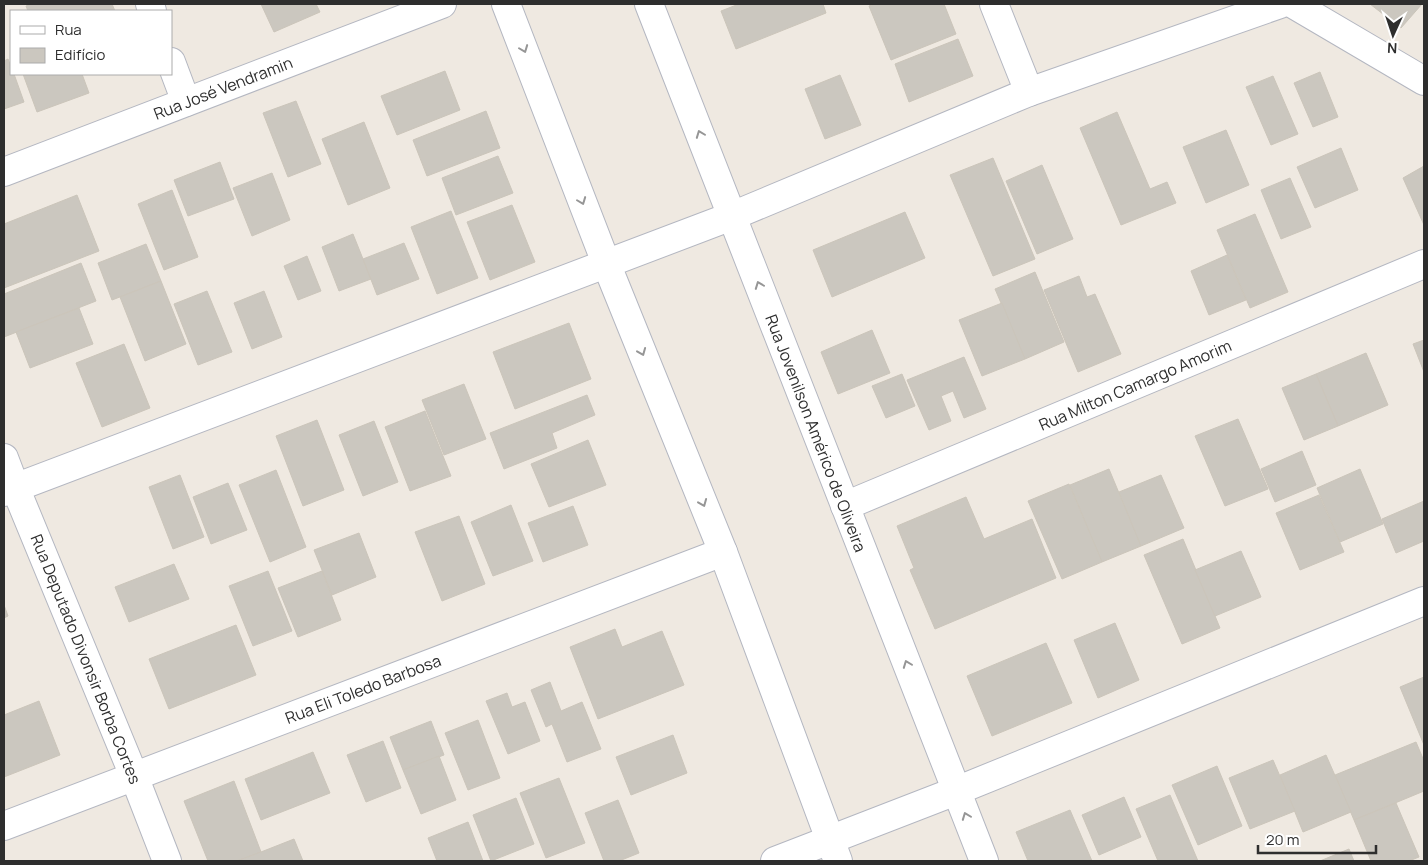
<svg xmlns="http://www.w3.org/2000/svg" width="1428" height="865" font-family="Manrope,sans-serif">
	<rect width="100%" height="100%" fill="#efe9e1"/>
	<g fill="#cbc7bf" stroke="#cbc5ba">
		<path d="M31,4H112L115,11H28L26,6Z"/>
		<path d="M261,4H316L320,12L274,32Z"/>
		<path d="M739,4H823L826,13L736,49L721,11Z"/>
		<path d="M875,4H944L956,34L891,60L869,6Z"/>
		<path d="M1370,4H1422L1401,28Z"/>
		<path d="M958,39L973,76L909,102L895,64Z"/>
		<path d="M8,59L11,67V74H14L24,102L4,109V61Z"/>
		<path d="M445,71L460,110L397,135L381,96Z"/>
		<path d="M1320,72L1338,117L1313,127L1294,83Z"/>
		<path d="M23,74H82L89,93L37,112Z"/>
		<path d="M840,75L861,125L825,139L805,89Z"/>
		<path d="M1273,76L1298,134L1271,145L1246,87Z"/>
		<path d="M296,101L321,164L288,177L263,113Z"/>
		<path d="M486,111L500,148L427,176L413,140Z"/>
		<path d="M1117,112L1150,189L1167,182L1176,203L1121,225L1080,128Z"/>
		<path d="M364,122L390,188L348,205L322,139Z"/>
		<path d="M1226,130L1249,185L1206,203L1183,147Z"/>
		<path d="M1341,148L1358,190L1315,208L1297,167Z"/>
		<path d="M498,156L513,193L456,215L442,178Z"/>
		<path d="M993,158L1035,259L993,276L950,175Z"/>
		<path d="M220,162L234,199L188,216L174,180Z"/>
		<path d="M1042,165L1073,239L1037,254L1006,181Z"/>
		<path d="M1424,166V225L1403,178Z"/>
		<path d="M272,173L290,220L252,236L233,188Z"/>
		<path d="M1290,178L1311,227L1281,239L1261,190Z"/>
		<path d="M172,190L198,257L164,270L138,204Z"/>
		<path d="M77,195L99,251L4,288V224Z"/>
		<path d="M512,205L535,262L490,280L467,222Z"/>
		<path d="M451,211L478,278L437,294L411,227Z"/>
		<path d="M905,212L925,258L832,297L813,250Z"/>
		<path d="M1255,214L1288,292L1250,308L1217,230Z"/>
		<path d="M353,234L371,279L339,291L322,247Z"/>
		<path d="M404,243L419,279L377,295L363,259Z"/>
		<path d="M146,244L161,281L112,300L98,263Z"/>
		<path d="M1227,255L1246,300L1209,315L1191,271Z"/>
		<path d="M307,256L321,291L298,300L284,266Z"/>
		<path d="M81,263L96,301L4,337V294Z"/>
		<path d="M1035,272L1064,342L1025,359L995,289Z"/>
		<path d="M1079,276L1087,297L1095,294L1121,354L1078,372L1044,290Z"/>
		<path d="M161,281L186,344L145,361L120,297Z"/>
		<path d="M207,291L232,352L198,365L174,304Z"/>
		<path d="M264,291L282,337L252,349L234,303Z"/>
		<path d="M1002,303L1025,359L982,376L959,320Z"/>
		<path d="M79,308L93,344L30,368L16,332Z"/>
		<path d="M569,323L591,379L515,409L493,352Z"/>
		<path d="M872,330L890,373L838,394L821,352Z"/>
		<path d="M1424,340V372L1413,344Z"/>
		<path d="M124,344L150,408L102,427L76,363Z"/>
		<path d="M1366,353L1388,405L1338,426L1316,374Z"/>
		<path d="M964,357L986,409L964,418L953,391L941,396L951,421L929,430L907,380Z"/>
		<path d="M902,374L915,406L886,418L872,386Z"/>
		<path d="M1316,374L1338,426L1304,440L1282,388Z"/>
		<path d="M464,384L486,439L444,455L422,400Z"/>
		<path d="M587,395L595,415L552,433L557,448L504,469L490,433Z"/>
		<path d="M425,411L451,476L410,491L385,427Z"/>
		<path d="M1238,419L1268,489L1225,506L1195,436Z"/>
		<path d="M317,420L344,490L303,506L276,436Z"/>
		<path d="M374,421L398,482L363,496L339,435Z"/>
		<path d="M588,440L606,485L549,507L531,464Z"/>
		<path d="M1302,451L1316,485L1275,502L1261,469Z"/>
		<path d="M1109,469L1141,546L1102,562L1070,485Z"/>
		<path d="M1360,469L1383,524L1340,542L1317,488Z"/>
		<path d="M276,470L306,547L270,562L239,485Z"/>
		<path d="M180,475L204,537L173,549L149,487Z"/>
		<path d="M1161,475L1184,528L1141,546L1119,492Z"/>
		<path d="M228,483L247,530L211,544L193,497Z"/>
		<path d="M1069,484L1102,562L1062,579L1028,501Z"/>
		<path d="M1319,495L1344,552L1300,570L1276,513Z"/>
		<path d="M966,497L984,539L1032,519L1056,578L935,629L910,570L914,568L897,526Z"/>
		<path d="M1424,501V541L1396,553L1382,519Z"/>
		<path d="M511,505L533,561L493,576L471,522Z"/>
		<path d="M573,506L588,545L543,562L528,523Z"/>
		<path d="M459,516L485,584L442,601L415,532Z"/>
		<path d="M359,533L376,577L332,595L314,550Z"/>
		<path d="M1183,539L1220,628L1182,644L1144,555Z"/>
		<path d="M1241,551L1261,597L1215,616L1195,570Z"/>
		<path d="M174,564L189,599L129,622L115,587Z"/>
		<path d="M268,571L292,631L253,646L229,586Z"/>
		<path d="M322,571L341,620L298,637L278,588Z"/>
		<path d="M4,605L8,616L4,618Z"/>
		<path d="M1115,623L1139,680L1098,698L1074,640Z"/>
		<path d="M236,625L256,675L169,709L149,659Z"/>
		<path d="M615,629L622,647L662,631L684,685L598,719L570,647Z"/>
		<path d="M1046,643L1072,703L992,736L967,676Z"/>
		<path d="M1424,677V745L1400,687Z"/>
		<path d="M550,682L561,711L582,702L601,749L567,762L552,724L546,727L531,690Z"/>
		<path d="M507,693L512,707L525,702L540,741L508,754L486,701Z"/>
		<path d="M39,701L60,755L4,777V715Z"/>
		<path d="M478,720L500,778L468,790L445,733Z"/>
		<path d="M431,721L444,755L403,770L390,737Z"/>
		<path d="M673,735L687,773L631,795L616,757Z"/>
		<path d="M383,741L401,788L366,802L347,755Z"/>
		<path d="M1416,742L1424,761V791L1354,820L1335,775Z"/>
		<path d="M313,752L330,793L261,820L245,779Z"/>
		<path d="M1326,755L1351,812L1303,832L1280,775Z"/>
		<path d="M439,756L456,800L421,814L403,770Z"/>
		<path d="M1273,760L1295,811L1250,829L1229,778Z"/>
		<path d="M1217,766L1242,826L1198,845L1172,785Z"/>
		<path d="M559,778L585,843L546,858L520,793Z"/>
		<path d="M234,781L261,852L237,861H208L184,801Z"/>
		<path d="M1170,795L1198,861H1158L1136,809Z"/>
		<path d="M1124,797L1141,837L1099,855L1082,815Z"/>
		<path d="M516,798L534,844L491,861L473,815Z"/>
		<path d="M618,800L639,853L619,861H604L585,813Z"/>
		<path d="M1396,803L1419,857L1409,861H1371L1354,820Z"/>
		<path d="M1070,810L1092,861H1028L1016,832Z"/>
		<path d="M468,822L483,861H437L428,838Z"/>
		<path d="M294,839L303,861H237L261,852Z"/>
		<path d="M1349,849L1354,861H1320Z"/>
	</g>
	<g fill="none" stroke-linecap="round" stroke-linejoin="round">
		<defs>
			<g id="minor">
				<path d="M150,4L152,11"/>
				<path d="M994,4L1029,92"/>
				<path d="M1293,4L1424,81"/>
				<path d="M171,62L186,102"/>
				<path d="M4,172L442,4"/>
				<path d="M4,458L15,487L134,776L167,861"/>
				<path d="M4,492L732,216L1029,92L1280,4"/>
				<path d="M845,506L1424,264"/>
				<path d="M4,826L723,552"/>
				<path d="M775,861L956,791L1424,601"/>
			</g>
			<g id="secondary">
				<path d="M506,4L606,263L723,552L838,861"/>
				<path d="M649,4L984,861"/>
			</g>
		</defs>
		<use href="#minor" stroke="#b4b7c1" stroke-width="30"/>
		<use href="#secondary" stroke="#b4b7c1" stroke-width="30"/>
		<use href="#minor" stroke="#fff" stroke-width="28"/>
		<use href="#secondary" stroke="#fff" stroke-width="28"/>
	</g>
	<defs><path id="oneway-chevron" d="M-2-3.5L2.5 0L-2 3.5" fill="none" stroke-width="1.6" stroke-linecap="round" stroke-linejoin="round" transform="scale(1.25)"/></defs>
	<g stroke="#969696">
		<use href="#oneway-chevron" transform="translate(524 49) rotate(69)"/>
		<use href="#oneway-chevron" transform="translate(700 134) rotate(-111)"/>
		<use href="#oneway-chevron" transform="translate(582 201) rotate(69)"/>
		<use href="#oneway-chevron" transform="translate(759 285) rotate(-111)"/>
		<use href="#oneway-chevron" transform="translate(642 352) rotate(68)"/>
		<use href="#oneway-chevron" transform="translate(703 503) rotate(68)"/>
		<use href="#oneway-chevron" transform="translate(907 664) rotate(-111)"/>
		<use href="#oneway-chevron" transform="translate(966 816) rotate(-111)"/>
	</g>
	<g text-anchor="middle" stroke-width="4" stroke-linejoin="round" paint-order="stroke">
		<g font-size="16" fill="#2e2e2e" stroke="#fff">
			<text transform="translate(223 88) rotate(-21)" y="6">Rua José Vendramin</text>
			<text transform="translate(1135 385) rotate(-23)" y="6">Rua Milton Camargo Amorim</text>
			<text transform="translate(816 433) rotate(69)" y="6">Rua Jovenilson Américo de Oliveira</text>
			<text transform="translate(86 659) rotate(68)" y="6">Rua Deputado Divonsir Borba Cortes</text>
			<text transform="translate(363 689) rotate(-21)" y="6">Rua Eli Toledo Barbosa</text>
		</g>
	</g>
	<rect width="1428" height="865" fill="none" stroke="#2e2e2e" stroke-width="10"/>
	<rect x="10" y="10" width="162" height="65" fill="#ffffff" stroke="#ababab"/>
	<rect x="20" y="26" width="25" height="8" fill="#ffffff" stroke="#ababab"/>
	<text x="55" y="35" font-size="15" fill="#2e2e2e">Rua</text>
	<rect x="20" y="48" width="25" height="15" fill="#cbc7bf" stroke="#ababab"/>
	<text x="55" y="60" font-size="15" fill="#2e2e2e">Edifício</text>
	<g transform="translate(1393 35) rotate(183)" stroke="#ffffff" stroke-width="4" paint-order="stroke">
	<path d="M0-4L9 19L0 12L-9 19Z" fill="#2e2e2e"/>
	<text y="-8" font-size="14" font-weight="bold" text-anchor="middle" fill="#2e2e2e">N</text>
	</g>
	<path d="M1258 845v8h118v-8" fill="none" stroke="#2e2e2e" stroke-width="2.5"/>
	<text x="1266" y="845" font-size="15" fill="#2e2e2e" stroke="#ffffff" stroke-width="4" paint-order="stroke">20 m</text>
</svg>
